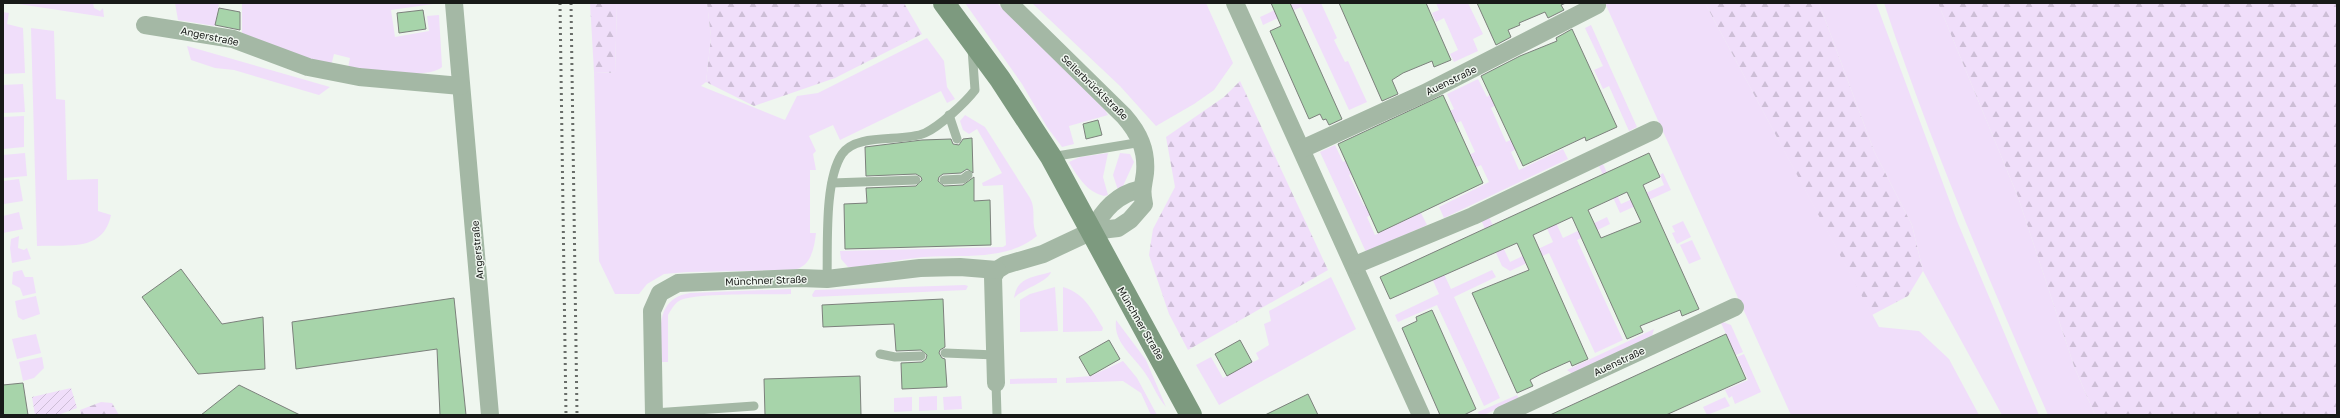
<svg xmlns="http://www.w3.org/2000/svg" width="2340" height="418" font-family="'Golos Text',sans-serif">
	<defs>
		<pattern id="forest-firs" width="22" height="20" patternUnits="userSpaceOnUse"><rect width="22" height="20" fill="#f0defa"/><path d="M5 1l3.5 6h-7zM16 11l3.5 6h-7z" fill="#cdbed6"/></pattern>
		<pattern id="garden-furrows" width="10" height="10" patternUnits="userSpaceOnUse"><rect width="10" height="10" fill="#f0defa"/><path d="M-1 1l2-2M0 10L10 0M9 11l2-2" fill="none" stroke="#cdbed6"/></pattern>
	</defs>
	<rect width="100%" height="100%" fill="#eff6ef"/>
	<g fill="#f0defa">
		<path d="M12,3H93L94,8L100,11L103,8L104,17Z"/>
		<path d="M175,3H219L215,26L178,20Z"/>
		<path d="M242,3H440L391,10L395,37L429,31L427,16L439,15L442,67C428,80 368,70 348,68L350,58L334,54L331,66L304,61L242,33Z"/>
		<path d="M617,3H707L711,37L706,82L701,86L785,120L797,96L818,93L927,38L944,61L947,87L955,99L947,103L941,91L840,140L833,125L809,136L816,151L813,154L816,170H810V233H816C814,249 811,267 793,270L687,272L664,274L647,284L639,294H615L599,261L594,72L615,73Z"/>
		<path d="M965,3H997L1105,110L1108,115L1069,126L1074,144L1062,147L1047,127L1022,84Z"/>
		<path d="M1032,3H1206L1233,63L1214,90L1194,104L1156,126L1120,86Z"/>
		<path d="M1290,3H1321L1337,38L1334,40L1345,62L1348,61L1367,102L1349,110L1301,7L1263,25L1260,17Z"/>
		<path d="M1436,3H1468L1483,34L1473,39L1478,51L1454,62L1450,54L1458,50L1444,18L1436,22L1432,13L1439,10Z"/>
		<path d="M1605,3H1705L1879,327L1919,331L1949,359L1979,415H1791Z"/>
		<path d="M1819,3H1876L1957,221L2039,415H2002L1923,271L1912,225L1874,151Z"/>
		<path d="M1884,3H1938L2018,197L2074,366L2095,415H2048C1989,280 1930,143 1884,3Z"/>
		<path d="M3,12L9,13L7,24L23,28L25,73L3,74Z"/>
		<path d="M1591,25L1637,127L1629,131L1609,86L1603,89L1594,70L1603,66L1585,28Z"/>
		<path d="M31,28L54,31L56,99L65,100L67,180L98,179V211L111,215C103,253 67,244 37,246Z"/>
		<path d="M187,46L330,87L319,95L234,70L215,68L191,60Z"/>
		<path d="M1478,79L1487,97L1491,94L1496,105L1491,108L1506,142L1511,140L1516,149L1511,152L1519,170L1563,149L1568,159L1444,218L1439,207L1489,182L1481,165L1464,173L1458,160L1475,152L1461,121L1444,129L1438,117L1454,109L1447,94Z"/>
		<path d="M23,84L25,112L3,113V85Z"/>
		<path d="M965,115L985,127L1030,198C1037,211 1030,222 1037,236C1005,262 963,254 924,257C902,259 879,264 857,268L848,267L841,259L840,251L1003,247L1006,245L1003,185L983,186L982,183L1002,173L977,129L969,134L963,130L960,121Z"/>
		<path d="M24,116V147L3,149V117Z"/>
		<path d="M1335,145L1343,162L1352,158L1358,171L1349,175L1364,206L1370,203L1374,213L1367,217L1375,235L1421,213L1427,225L1366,252L1320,152Z"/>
		<path d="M25,153L27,176L3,178V155Z"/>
		<path d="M1108,153L1103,177L1108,195L1104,196C1087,192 1077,176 1069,162L1080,157Z"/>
		<path d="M1120,153L1130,154L1134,162L1123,186L1118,190L1113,175Z"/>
		<path d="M1603,164L1621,204L1664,185L1660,175L1663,173L1671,190L1620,213L1599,166Z"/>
		<path d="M19,179L23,201L4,204L3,181Z"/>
		<path d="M1546,201L1563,238L1607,217L1610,224L1577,240L1623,340L1595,353L1549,253L1510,271L1502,266L1481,220L1489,217L1510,262L1553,242L1537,206Z"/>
		<path d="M19,212L23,229L3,233V216Z"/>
		<path d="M1683,221L1691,237L1677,244L1672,233L1675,232L1672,226Z"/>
		<path d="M19,236L18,248L24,250L27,248L31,259L12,263L10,248L11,239Z"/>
		<path d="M1692,240L1701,259L1689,264L1680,245Z"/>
		<path d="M1434,253L1451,289L1492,270L1496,277L1454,297L1500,398L1484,406L1437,305L1398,322L1395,315L1439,294L1423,258Z"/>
		<path d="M22,270L25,277H33L36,293L23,296L20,288L12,284L13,272Z"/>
		<path d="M1051,272C1048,282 1022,289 1014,298C1017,277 1034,277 1051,272Z"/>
		<path d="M1331,277L1356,329L1219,405L1196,365L1211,357L1223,378L1259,359L1256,353L1269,345L1264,324L1271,321L1269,311Z"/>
		<path d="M965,285L968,286L966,290L813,297L812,295L815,290Z"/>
		<path d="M1055,287L1058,331L1020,332V300L1030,294Z"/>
		<path d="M1063,287C1084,293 1092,310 1103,328L1102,331L1063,332Z"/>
		<path d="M791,289V294C770,295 693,292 679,301C674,304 671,310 668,315V362H662C661,334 653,299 690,293Z"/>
		<path d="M36,296L40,314L23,320L18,317L15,301Z"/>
		<path d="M1116,320L1146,360L1166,407C1157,397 1153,384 1145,373C1134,356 1113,343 1116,320Z"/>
		<path d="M1720,321L1731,325L1743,352L1736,355Z"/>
		<path d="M1654,329L1652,336L1573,374L1567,370Z"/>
		<path d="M36,334L41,353L17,359L12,339Z"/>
		<path d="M1744,354L1761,392L1735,404L1732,396L1729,398L1725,390L1748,380L1737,357Z"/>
		<path d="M42,357L44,368L34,378L23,381L19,362Z"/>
		<path d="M1123,361L1137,378L1157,415H1151L1141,393L1123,381L1066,383V378L1091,376Z"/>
		<path d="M1057,378V383L1010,384V379Z"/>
		<path d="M1517,395L1519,399L1484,415H1479L1478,412Z"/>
		<path d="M937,396V410L919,411V397Z"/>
		<path d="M961,396L962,409L944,410L943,397Z"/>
		<path d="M912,397V411L894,412V398Z"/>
		<path d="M1725,397L1730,406L1707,415L1703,407Z"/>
	</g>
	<g fill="url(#forest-firs)">
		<path d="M590,3H617L615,73L594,72Z"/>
		<path d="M707,3H904L922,34L835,78L754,106L706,82L711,37Z"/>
		<path d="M1705,3H1819L1874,151L1912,225L1923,271L1908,296L1872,315Z"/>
		<path d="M1938,3H2337V415H2095L2074,366L2018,197Z"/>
		<path d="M1240,81L1328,270L1188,350L1169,314L1149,255L1153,229L1175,187L1166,137L1224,97Z"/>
		<path d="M101,402L112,403L119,415H81L80,410Z"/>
	</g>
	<path fill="url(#garden-furrows)" d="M71,388L77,408L58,415H35L32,397Z"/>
	<g fill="#a7d4aa" stroke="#7c817c" fill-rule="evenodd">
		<path d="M1271,3H1290L1342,119L1329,125L1326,119L1323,120L1320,114L1309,119L1270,31L1281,26Z"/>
		<path d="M1339,3H1426L1451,60L1434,67L1432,61L1403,73L1392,80L1398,94L1382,101Z"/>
		<path d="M1477,3H1566L1561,5L1564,10L1548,18L1545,12L1519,23L1520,25L1508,30L1511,37L1496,45Z"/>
		<path d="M219,8L240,12V30L215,25Z"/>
		<path d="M423,10L426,29L399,33L397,13Z"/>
		<path d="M1572,29L1617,127L1586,141L1585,137L1523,166L1481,76L1520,56L1557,41L1556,38Z"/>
		<path d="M1443,95L1483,183L1378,233L1338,144Z"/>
		<path d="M1098,120L1102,135L1086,139L1083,124Z"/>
		<path d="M972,138L973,173L967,169L961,173L943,174L939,177L938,181L944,186L963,185L974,177V201L990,200L991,245L845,249L844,204L867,203L866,188L916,186L922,180L921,177L916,174L866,176L865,147L922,140L951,139L953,144L959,145L963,139Z"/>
		<path d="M1649,153L1660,177L1643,185L1699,309L1682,316L1680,310L1640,326L1643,332L1627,339L1572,217L1533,235L1588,359L1572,366L1570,361L1541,374L1530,380L1533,386L1517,393L1472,293L1529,270L1517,243L1390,299L1380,277ZM1627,192L1641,222L1601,238L1588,210Z"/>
		<path d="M181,269L222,324L263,317L265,369L198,374L142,297Z"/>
		<path d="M454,298L466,415H440L437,349L296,369L292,322Z"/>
		<path d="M943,299L945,347L940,350L939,353L942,358L945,359L947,387L902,389L901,363L922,362L926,359L927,355L921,350L896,351L894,324L823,327L822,305Z"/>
		<path d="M1432,310L1476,409L1464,415H1440L1402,328L1417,321L1416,317Z"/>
		<path d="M1726,334L1746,379L1666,415H1550Z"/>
		<path d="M1109,340L1120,359L1090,376L1079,357Z"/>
		<path d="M1240,340L1252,362L1227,376L1215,354Z"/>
		<path d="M860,376L861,415H765L764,379Z"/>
		<path d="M23,383L28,415H3V385Z"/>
		<path d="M239,385L300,415H201Z"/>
		<path d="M1308,394L1318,415H1265Z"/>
	</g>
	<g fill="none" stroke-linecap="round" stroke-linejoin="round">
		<g stroke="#a4b8a5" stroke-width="9">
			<path d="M949,115L957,139"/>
			<path d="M1051,157L1142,142"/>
			<path d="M944,180L963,179L968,175"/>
			<path d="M832,183L916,180"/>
			<path d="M827,279C828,246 824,181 842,154C857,132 903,143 925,133C940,126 965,103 975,90L972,49"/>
			<path d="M945,353L996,355"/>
			<path d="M880,354L895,357L921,356"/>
			<path d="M996,383L997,415"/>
			<path d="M654,413L754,406"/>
		</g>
		<g stroke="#a4b8a5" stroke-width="18">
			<path d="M454,3L490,415"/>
			<path d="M1235,3L1421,415"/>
			<path d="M145,25L233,39L308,67L359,77L461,86"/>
			<path d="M1302,149L1425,93L1597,5"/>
			<path d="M1092,231C1103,210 1117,194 1141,189"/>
			<path d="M1355,265L1473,216L1654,130"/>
			<path d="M996,383L993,277L997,270L1005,265L1043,254L1092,231L1118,228L1130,220L1144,204C1141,189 1143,188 1145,173C1147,150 1139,133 1124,116L1009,3"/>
			<path d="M654,415L652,311L660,293L678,283L800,278L827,279L920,268L960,267L997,270"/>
			<path d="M1502,415L1735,307"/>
		</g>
		<path stroke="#7d9a7f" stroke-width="22" d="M944,3L1000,79L1051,157L1191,415"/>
		<g stroke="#696d69" stroke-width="3" stroke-dasharray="2 4" stroke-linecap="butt">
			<path d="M560,3L566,415"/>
			<path d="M571,3L577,415"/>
		</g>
	</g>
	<g text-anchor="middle" stroke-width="3" stroke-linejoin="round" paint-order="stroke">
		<g font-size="10" fill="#181a18" stroke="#eff6ef">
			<text transform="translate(210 36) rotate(12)" y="4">Angerstraße</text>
			<text transform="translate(1451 80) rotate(-26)" y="4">Auenstraße</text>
			<text transform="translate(1095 87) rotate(44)" y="4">Seilerbrücklstraße</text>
			<text transform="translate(477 250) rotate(-95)" y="4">Angerstraße</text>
			<text transform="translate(766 280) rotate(-2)" y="4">Münchner Straße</text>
			<text transform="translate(1141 323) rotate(60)" y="4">Münchner Straße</text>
			<text transform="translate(1619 361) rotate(-25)" y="4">Auenstraße</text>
		</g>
	</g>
	<rect width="2340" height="418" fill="none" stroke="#181a18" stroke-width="8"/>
</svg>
